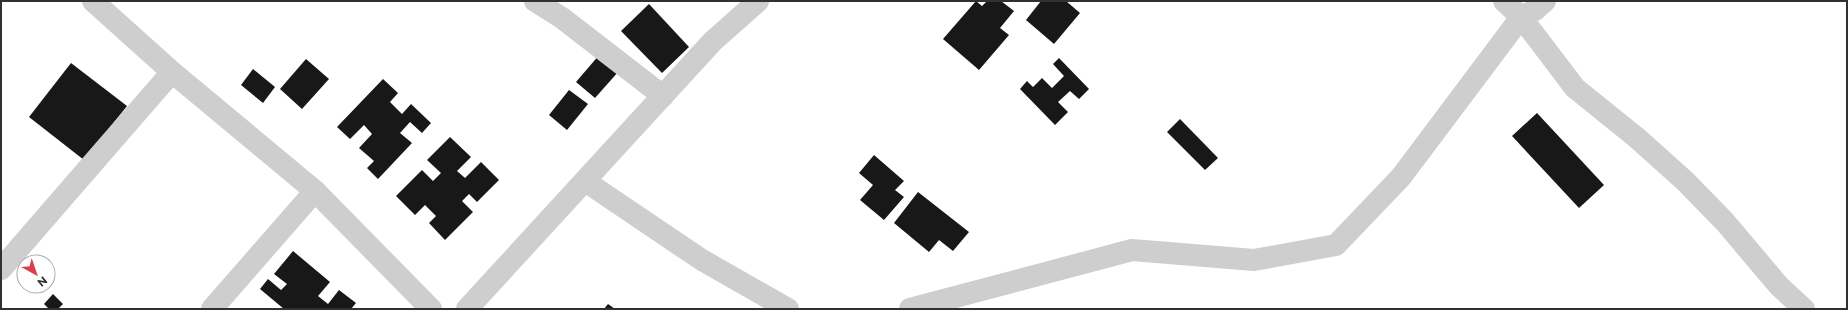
<svg xmlns="http://www.w3.org/2000/svg" width="1848" height="310" font-family="Montserrat,sans-serif">
	<rect width="100%" height="100%" fill="#fff"/>
	<g fill="#181818">
		<path d="M976,1L982,6L987,1H1001L1014,11L1000,28L1009,35L979,70L943,39Z"/>
		<path d="M1041,1H1066L1080,13L1054,44L1026,20Z"/>
		<path d="M649,4L689,47L662,73L621,31Z"/>
		<path d="M600,54L619,71L595,98L576,82Z"/>
		<path d="M1059,58L1089,89L1079,99L1070,91L1058,102L1068,112L1055,125L1020,89L1027,81L1033,87L1042,78L1052,88L1064,76L1053,64Z"/>
		<path d="M306,59L329,79L302,109L280,89Z"/>
		<path d="M71,63L127,106L84,160L29,117Z"/>
		<path d="M253,69L275,87L263,103L241,85Z"/>
		<path d="M383,79L398,93L390,102L402,114L411,104L431,123L422,133L410,122L400,133L412,143L378,179L367,168L374,161L359,148L372,134L364,125L350,139L337,127Z"/>
		<path d="M569,90L588,104L567,130L549,115Z"/>
		<path d="M1537,113L1604,185L1579,208L1512,136Z"/>
		<path d="M1180,119L1218,158L1205,170L1167,132Z"/>
		<path d="M450,137L471,157L457,171L465,178L481,162L499,180L477,202L469,194L462,201L473,212L445,240L429,223L436,216L425,205L415,215L396,196L422,170L433,181L441,173L427,160Z"/>
		<path d="M874,155L904,181L895,190L904,197L884,220L860,200L873,185L859,173Z"/>
		<path d="M918,192L969,232L953,251L939,240L929,252L894,223Z"/>
		<path d="M293,251L330,282L318,296L328,304L339,290L356,303L351,309H284L260,289L268,279L281,290L287,284L274,274Z"/>
		<path d="M53,294L63,304L58,309H49L44,304Z"/>
		<path d="M608,304L615,309H604Z"/>
	</g>
	<g fill="none" stroke-linecap="round" stroke-linejoin="round">
		<g stroke="#cecece" stroke-width="22">
			<path d="M93,1L172,72L315,191L431,309"/>
			<path d="M535,1L562,18L663,96"/>
			<path d="M1504,1L1521,17L1535,10L1545,1"/>
			<path d="M585,181L702,260L788,309"/>
			<path d="M1,269L172,72"/>
			<path d="M212,309L315,191"/>
			<path d="M467,309L713,41L758,1"/>
			<path d="M910,309L1132,250L1254,260L1336,245L1401,177L1521,17L1575,88L1637,138L1685,181L1725,222L1779,286L1804,309"/>
		</g>
	</g>
	<rect width="1848" height="310" fill="none" stroke="#313131" stroke-width="4"/>
	<g transform="translate(36 274) rotate(140)"><circle r="19" fill="#ffffff" stroke="#adadad"/>
	<path d="M0-3L7 15L0 10L-7 15Z" fill="#db4050"/>
	<text y="-6" font-size="11" font-weight="bold" text-anchor="middle" fill="#313131">N</text>
	</g>
</svg>
